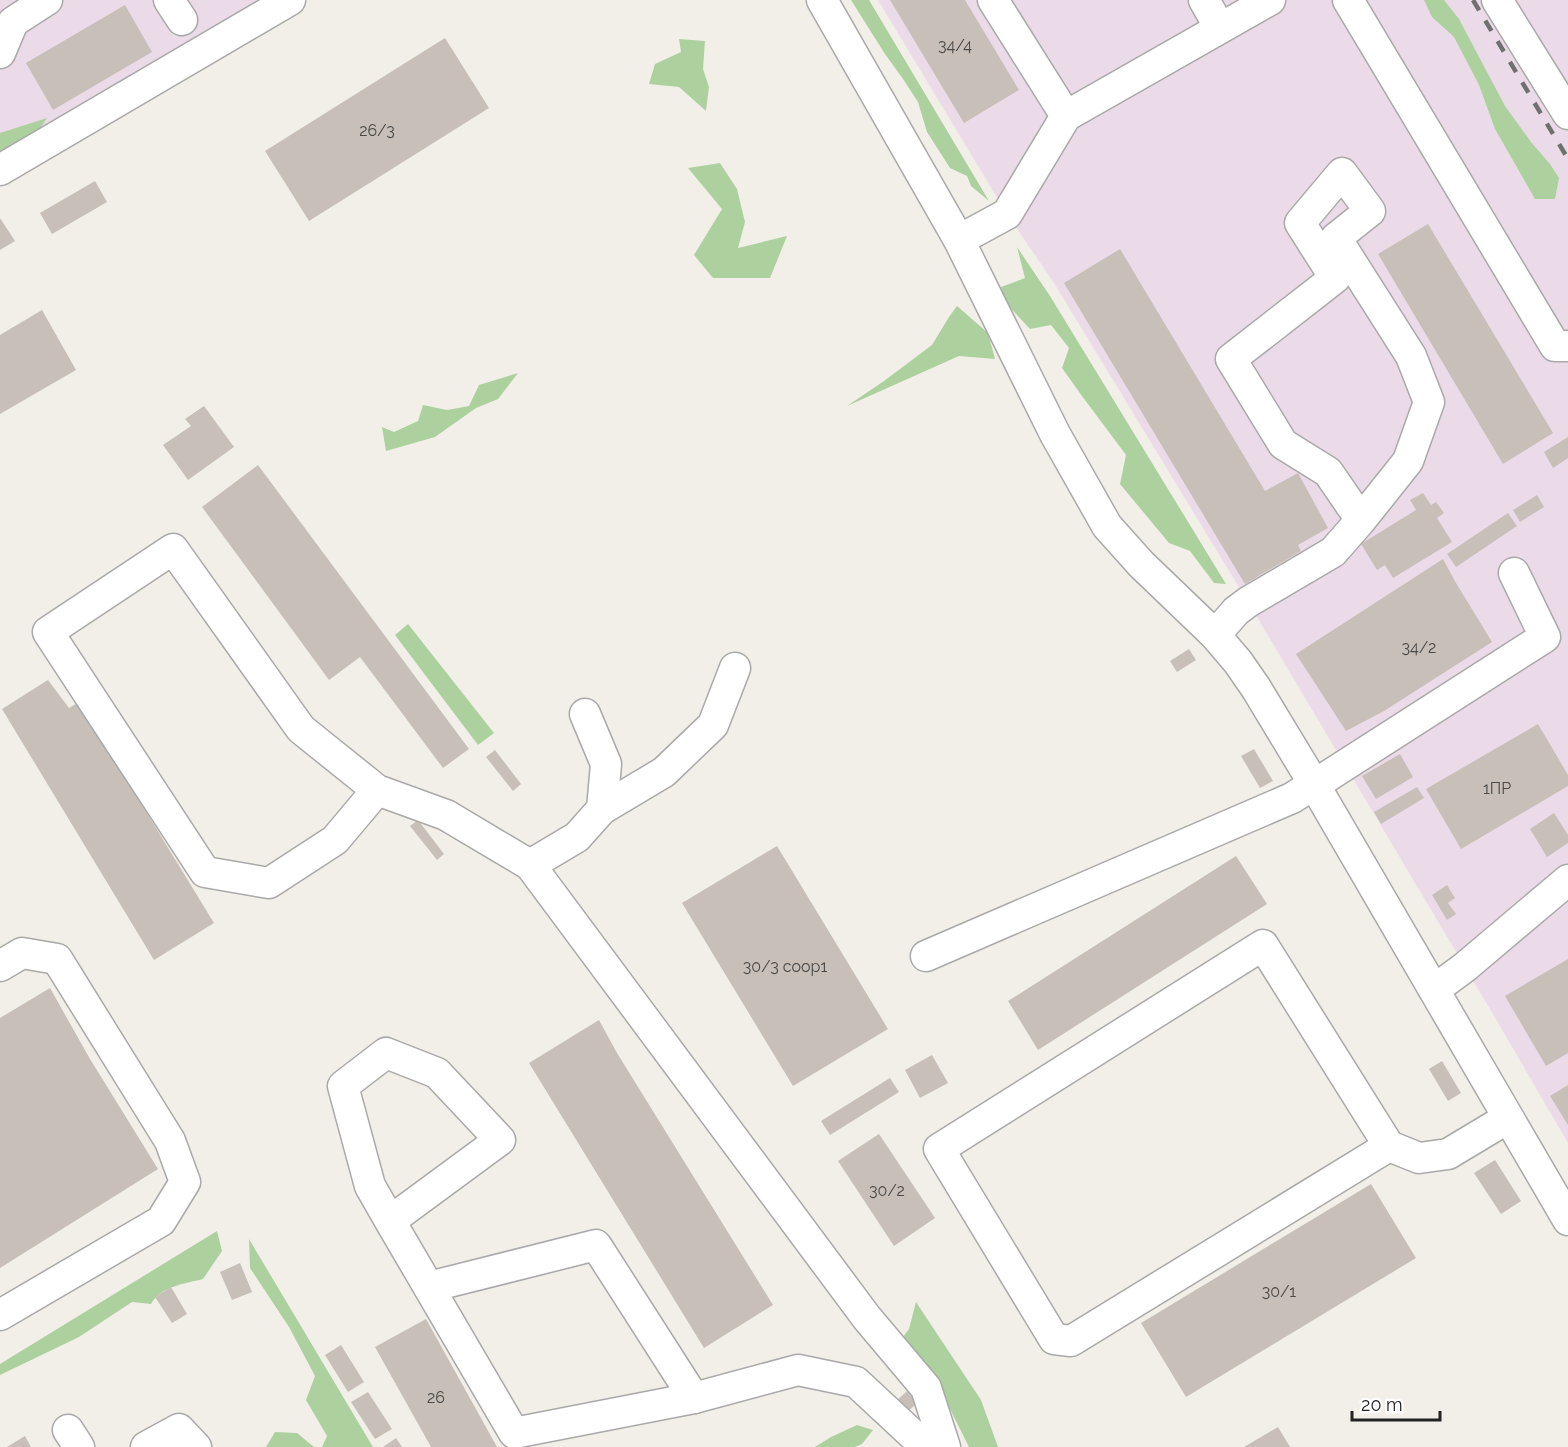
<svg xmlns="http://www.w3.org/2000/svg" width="1568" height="1447" font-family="Raleway,sans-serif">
	<rect width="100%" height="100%" fill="#f2efe9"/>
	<g fill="#ebdbe8">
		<path d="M0,0H265L0,153Z"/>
		<path d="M878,0H1568V1143L1490,1009L1248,602L1054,283L1007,214Z"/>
	</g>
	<g fill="#add19e">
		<path d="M851,0H869L989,201L971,186L967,176L950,168L927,132L918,102L903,79L885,54Z"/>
		<path d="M1424,0H1444L1459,19L1505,106L1531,142L1550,164L1559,178L1555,199H1535L1495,129L1479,85L1454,37L1432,17Z"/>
		<path d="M679,39L705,41L703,69L709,87L706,111L679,87L649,84L655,64L681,52Z"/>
		<path d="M47,118L31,142L0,162V133Z"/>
		<path d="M720,163L737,189L745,222L738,248L787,236L770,278H713L694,255L722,209L688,168Z"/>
		<path d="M1017,247L1050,296L1226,584L1214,583L1190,551L1169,543L1120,484L1126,455L1082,396L1062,368L1069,348L1051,325L1030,329L1005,302L1001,287L1025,278Z"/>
		<path d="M957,306L988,333L995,359L959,356L847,406L884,381L932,345L949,317Z"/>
		<path d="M518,373L498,399L476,408L435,437L386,451L382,427L394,432L418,421L423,405L447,410L469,406L479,385Z"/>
		<path d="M408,624L494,733L478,745L395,635Z"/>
		<path d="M217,1231L222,1251L203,1279C184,1284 161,1286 151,1304L132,1302L79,1337L0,1375V1364Z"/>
		<path d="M249,1239L373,1447H322L327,1436L306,1400L315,1376L289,1327L250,1268Z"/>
		<path d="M916,1302L981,1400L998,1447H969L946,1401L903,1337L909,1329Z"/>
		<path d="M857,1425L873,1430L862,1444L855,1447H815L831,1437Z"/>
		<path d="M275,1432L297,1433L314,1447H266Z"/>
	</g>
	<g fill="#c7bfb8">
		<path d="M890,0H965L1019,90L964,123Z"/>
		<path d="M125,5L152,52L53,110L26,63Z"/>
		<path d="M445,38L489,108L309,221L265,151Z"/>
		<path d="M95,181L107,202L52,234L40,213Z"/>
		<path d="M0,218L15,241L0,250Z"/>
		<path d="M1428,224L1553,433L1503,464L1378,254Z"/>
		<path d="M1120,249L1265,491L1298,473L1328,528L1298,545L1301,551L1245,584L1064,283Z"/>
		<path d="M42,310L76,370L0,414V335Z"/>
		<path d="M204,406L234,447L188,480L163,445L191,426L185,419Z"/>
		<path d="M1568,437V458L1553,468L1544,452Z"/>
		<path d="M258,465L469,749L443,768L360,657L329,680L202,507Z"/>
		<path d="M1423,493L1431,505L1436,502L1444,513L1437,518L1452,542L1393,578L1385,565L1377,570L1361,544L1416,510L1410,500Z"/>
		<path d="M1537,495L1544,507L1520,522L1513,510Z"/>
		<path d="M1508,513L1517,526L1456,567L1447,554Z"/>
		<path d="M1443,559L1456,583L1492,642L1384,711L1346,731L1296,654Z"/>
		<path d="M1189,649L1196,660L1177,672L1170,661Z"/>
		<path d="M48,680L69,708L79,702L214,923L154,960L2,709Z"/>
		<path d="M1538,724L1568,775V786L1461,849L1426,789Z"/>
		<path d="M1254,749L1273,781L1260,788L1241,756Z"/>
		<path d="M495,750L521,784L513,791L486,757Z"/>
		<path d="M1400,754L1413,777L1376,799L1362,776Z"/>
		<path d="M1417,787L1424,798L1381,824L1374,812Z"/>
		<path d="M1554,813L1568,835V843L1547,857L1530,829Z"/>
		<path d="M418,820L444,854L437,860L410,826Z"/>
		<path d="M777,846L888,1029L793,1086L682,903Z"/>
		<path d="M1236,856L1267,904L1038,1050L1008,1001Z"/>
		<path d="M1447,885L1455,898L1448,903L1456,914L1447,920L1432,895Z"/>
		<path d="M1568,959V1053L1546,1066L1505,996Z"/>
		<path d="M50,988L90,1059L158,1169L0,1268V1018Z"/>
		<path d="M599,1020L617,1053L773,1305L704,1348L529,1063Z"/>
		<path d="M932,1055L948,1083L920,1098L905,1070Z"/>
		<path d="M1442,1061L1461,1093L1448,1101L1429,1069Z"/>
		<path d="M890,1078L899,1092L830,1135L821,1121Z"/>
		<path d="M1568,1085V1125L1550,1096Z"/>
		<path d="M879,1134L935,1218L894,1246L838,1161Z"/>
		<path d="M1495,1160L1521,1201L1501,1214L1474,1173Z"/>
		<path d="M1371,1184L1416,1258L1186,1397L1141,1323Z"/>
		<path d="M240,1263L252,1292L232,1300L220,1272Z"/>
		<path d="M171,1287L187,1314L172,1323L155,1297Z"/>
		<path d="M426,1319L497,1447H431L375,1347Z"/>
		<path d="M341,1345L364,1382L348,1392L325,1355Z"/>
		<path d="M907,1391L917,1403L904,1415L893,1404Z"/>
		<path d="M368,1392L392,1429L375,1439L351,1402Z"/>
		<path d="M1278,1427L1290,1447H1244Z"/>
		<path d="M25,1436L31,1447H7Z"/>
		<path d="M396,1438L402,1447H383Z"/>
	</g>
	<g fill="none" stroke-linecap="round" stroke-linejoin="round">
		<defs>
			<g id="minor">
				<path d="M169,0L182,20"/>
				<path d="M822,0L959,240L1055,434L1107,526L1141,564L1215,635L1238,662L1256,688L1314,784L1568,1220"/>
				<path d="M993,0L1066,116"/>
				<path d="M1204,0L1220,28"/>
				<path d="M1348,0L1555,346H1568"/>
				<path d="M1497,0L1568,114"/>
				<path d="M0,53L13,22L47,0"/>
				<path d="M0,170L290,0"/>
				<path d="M959,240L1007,214L1066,116L1270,0"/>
				<path d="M1215,635L1236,611L1248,602L1333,552L1361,520L1408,461L1429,402L1411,356L1336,238L1370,211L1342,173L1300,223L1335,278L1231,359L1283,444L1328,472L1361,520"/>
				<path d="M585,714L606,764L602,809"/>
				<path d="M1314,785L1545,637L1514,573"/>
				<path d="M377,790L335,840L269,883L205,872L48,632L173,549L301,729L377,790L446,815L530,865L867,1318L926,1388L945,1447"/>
				<path d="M530,865L577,837L602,809L664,772L713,725L735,668"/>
				<path d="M926,956L1292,798L1314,784"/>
				<path d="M0,966L22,953L57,959L170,1141L185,1182L161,1221L0,1315"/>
				<path d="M1434,990L1465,967L1568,880"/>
				<path d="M1389,1146L1263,945L939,1149L1054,1339L1071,1341L1389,1146L1419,1158L1448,1154L1508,1118"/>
				<path d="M390,1221L500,1140L437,1073L386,1053L343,1086L370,1186L390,1221L514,1433L694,1398L798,1370L856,1382L926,1447"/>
				<path d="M429,1287L596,1245L694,1398"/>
				<path d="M68,1430L79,1447"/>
				<path d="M146,1447L179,1429L196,1447"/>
			</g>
		</defs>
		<use href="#minor" stroke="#a9a9a9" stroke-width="33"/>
		<use href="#minor" stroke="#fff" stroke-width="30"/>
		<path stroke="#707070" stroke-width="4.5" stroke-dasharray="12 12" stroke-linecap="butt" d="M1473,0L1568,159"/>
	</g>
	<g text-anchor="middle" stroke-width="4.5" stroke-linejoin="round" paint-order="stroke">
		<g font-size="16" fill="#4b4948">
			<text x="955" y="51">34/4</text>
			<text x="377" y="136">26/3</text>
			<text x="1419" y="653">34/2</text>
			<text x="1497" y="794">1ПР</text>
			<text x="785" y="972">30/3 соор1</text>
			<text x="887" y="1196">30/2</text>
			<text x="1279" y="1297">30/1</text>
			<text x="436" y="1403">26</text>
		</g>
	</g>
	<path d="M1352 1411v9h88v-9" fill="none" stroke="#222222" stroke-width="3"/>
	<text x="1361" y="1411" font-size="18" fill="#222222" stroke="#ffffff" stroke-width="4.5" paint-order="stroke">20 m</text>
</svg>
